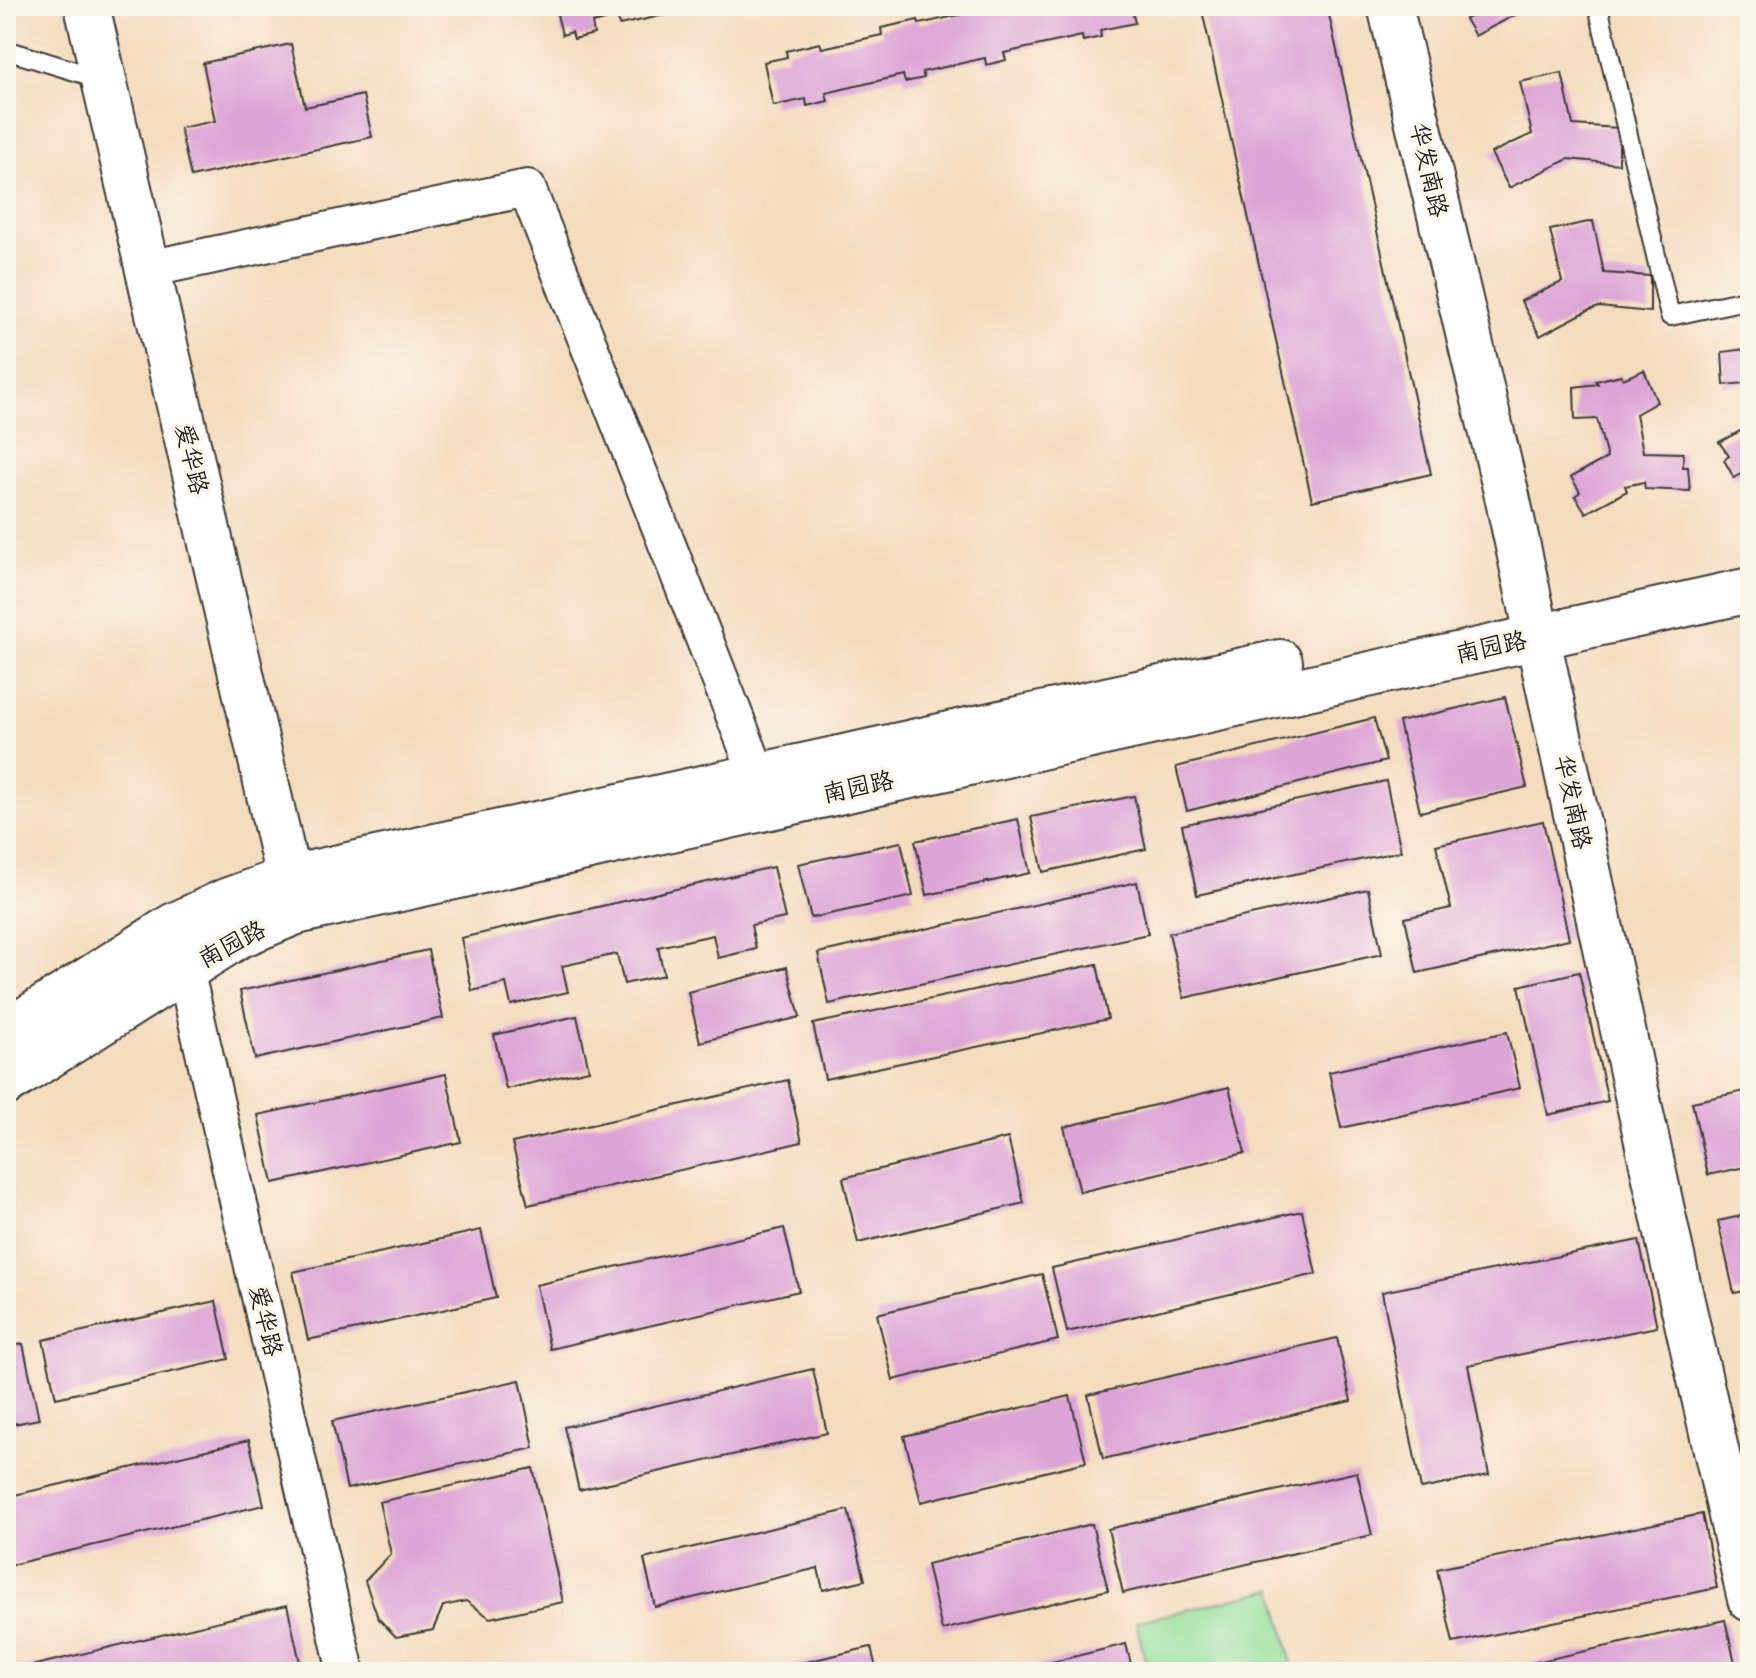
<svg xmlns="http://www.w3.org/2000/svg" width="1756" height="1678" font-family="'Comic Neue','LXGW WenKai TC',sans-serif">
	<rect width="100%" height="100%" fill="#fbf7ec"/>
	<filter id="ink" filterUnits="userSpaceOnUse"><feTurbulence type="fractalNoise" baseFrequency=".0125" numOctaves="2"/><feDisplacementMap in="SourceGraphic" scale="16" xChannelSelector="R" yChannelSelector="G"/><feConvolveMatrix kernelMatrix="1 2 1 2 8 2 1 2 1" color-interpolation-filters="sRGB"/></filter>
	<filter id="wash" filterUnits="userSpaceOnUse"><feTurbulence type="fractalNoise" baseFrequency=".006" numOctaves="4" result="noise"/><feDisplacementMap in="SourceGraphic" scale="32" xChannelSelector="R" yChannelSelector="G"/><feGaussianBlur stdDeviation="1.8" result="paint"/><feColorMatrix in="noise" values="0 0 0 0 0 0 0 0 0 0 0 0 0 0 0 0 0 1.4 0 .05"/><feComposite in="paint" operator="in"/></filter>
	<g filter="url(#wash)">
		<rect width="100%" height="100%" fill="#f4dcbe"/>
		<path fill="#94e09c" stroke="#587e5c" stroke-width="2" d="M1274,1589L1293,1669L1280,1672H1148L1136,1622Z"/>
		<g id="blocks">
			<g fill="#dda5d7">
				<path d="M555,6H674V7L664,10L665,15L619,25L616,17L592,23L594,34L574,39L572,32L562,35Z"/>
				<path d="M971,6H1131L1135,23L1100,30L1101,37L1083,41L1082,36L1004,53L1006,60L986,65L985,58L922,72L924,78L905,82L903,75L826,93L828,101L807,106L806,99L773,106L764,62L787,57L786,51L820,43L822,48L882,35L881,28L918,20L919,24L964,14L963,8Z"/>
				<path d="M1201,6H1327L1431,474L1312,501Z"/>
				<path d="M1465,6H1516L1519,13L1475,36L1465,19L1470,17Z"/>
				<path d="M1534,6H1579V12L1533,11Z"/>
				<path d="M291,44L305,107L363,95L372,137L191,177L180,128L215,121L203,63Z"/>
				<path d="M1562,73L1573,125L1619,128V164L1568,159L1509,188L1491,153L1532,134L1520,82Z"/>
				<path d="M1593,221L1604,273L1650,276V312L1599,307L1587,311L1540,336L1521,301L1562,282L1550,230Z"/>
				<path d="M1750,344V396H1749L1746,383L1724,385L1722,352L1745,349V345Z"/>
				<path d="M1644,370L1657,402L1636,414L1643,452L1683,453V467H1688L1690,491L1645,489L1644,482L1625,486L1627,491L1586,513L1575,496L1580,492L1571,477L1607,458L1597,419L1575,420L1574,387L1598,384L1596,381L1621,375L1623,379Z"/>
				<path d="M1750,426V470L1734,478L1724,460L1729,456L1719,442Z"/>
				<path d="M1505,697L1527,787L1420,812L1399,722Z"/>
				<path d="M1374,718L1386,761L1187,811L1176,767Z"/>
				<path d="M1386,781L1401,851L1197,895L1182,825Z"/>
				<path d="M1134,796L1146,849L1043,872L1031,817Z"/>
				<path d="M1018,819L1030,873L927,895L915,841Z"/>
				<path d="M1543,821L1569,939L1417,973L1405,918L1451,908L1436,845Z"/>
				<path d="M901,842L913,896L811,918L798,864Z"/>
				<path d="M773,867L785,918L751,925L756,949L718,958L713,935L658,947L664,975L624,984L617,954L562,966L568,992L511,1005L506,983L472,991L461,938Z"/>
				<path d="M1137,882L1148,934L829,1004L818,953Z"/>
				<path d="M1368,889L1382,954L1184,998L1169,933Z"/>
				<path d="M428,950L443,1018L255,1059L240,991Z"/>
				<path d="M1097,964L1108,1019L825,1079L813,1024Z"/>
				<path d="M787,967L800,1017L700,1042L688,992Z"/>
				<path d="M1579,972L1608,1101L1548,1115L1519,986Z"/>
				<path d="M577,1016L589,1070L506,1089L494,1035Z"/>
				<path d="M1507,1032L1520,1088L1341,1128L1329,1072Z"/>
				<path d="M446,1074L461,1142L273,1183L258,1115Z"/>
				<path d="M788,1080L802,1142L528,1205L512,1143Z"/>
				<path d="M1229,1087L1245,1153L1080,1192L1064,1127Z"/>
				<path d="M1750,1090V1166L1708,1175L1692,1102Z"/>
				<path d="M1008,1138L1024,1203L858,1243L843,1178Z"/>
				<path d="M1302,1211L1316,1274L1067,1332L1052,1268Z"/>
				<path d="M1750,1214V1290L1734,1293L1718,1221Z"/>
				<path d="M784,1228L799,1291L550,1349L536,1285Z"/>
				<path d="M481,1230L496,1298L308,1340L293,1272Z"/>
				<path d="M1639,1240L1657,1327L1468,1365L1489,1475L1421,1489L1382,1292Z"/>
				<path d="M1042,1274L1058,1340L893,1380L877,1314Z"/>
				<path d="M216,1301L229,1359L56,1398L43,1340Z"/>
				<path d="M1337,1338L1351,1401L1103,1459L1088,1395Z"/>
				<path d="M23,1344L39,1419L14,1424L11,1409L6,1410V1347Z"/>
				<path d="M813,1369L827,1433L579,1490L564,1427Z"/>
				<path d="M520,1380L534,1448L347,1489L332,1421Z"/>
				<path d="M1070,1396L1086,1462L921,1502L904,1436Z"/>
				<path d="M249,1440L264,1505L6,1566V1497Z"/>
				<path d="M533,1468L563,1602L490,1618L466,1601L443,1606L433,1630L396,1637L378,1618L365,1581L391,1554L379,1502Z"/>
				<path d="M1357,1472L1372,1535L1123,1593L1108,1529Z"/>
				<path d="M848,1510L865,1580L823,1590L818,1568L655,1607L644,1559Z"/>
				<path d="M1702,1514L1717,1588L1453,1643L1437,1569Z"/>
				<path d="M1092,1524L1108,1590L942,1630L927,1564Z"/>
				<path d="M287,1605L302,1671L10,1672V1671Z"/>
				<path d="M1725,1620L1737,1671L1496,1672V1671Z"/>
				<path d="M1126,1644L1133,1672H1015V1671Z"/>
				<path d="M871,1647L877,1672H767L766,1671Z"/>
			</g>
		</g>
	</g>
	<g filter="url(#ink)">
		<use href="#blocks" fill-opacity="0" stroke="#3c3934" stroke-width="2"/>
		<g fill="none" stroke-linecap="round" stroke-linejoin="round">
			<defs>
				<g id="service">
					<path d="M1598,6L1670,316L1750,299"/>
					<path d="M6,50L101,79"/>
				</g>
				<g id="minor">
					<path d="M148,269L527,188L768,801"/>
					<path d="M185,969L346,1672"/>
				</g>
				<path id="tertiary" d="M87,6L296,912"/>
				<g id="secondary">
					<path d="M1390,6L1507,496L1675,1270L1750,1599"/>
					<path d="M6,1032L173,926L226,901L289,878L1280,662"/>
					<path d="M6,1083L238,936L296,912L1750,590"/>
				</g>
			</defs>
			<use href="#service" stroke="#3c3934" stroke-width="22"/>
			<use href="#minor" stroke="#3c3934" stroke-width="40"/>
			<use href="#tertiary" stroke="#3c3934" stroke-width="48"/>
			<use href="#secondary" stroke="#3c3934" stroke-width="48"/>
			<use href="#service" stroke="#fff" stroke-width="18"/>
			<use href="#minor" stroke="#fff" stroke-width="36"/>
			<use href="#tertiary" stroke="#fff" stroke-width="44"/>
			<use href="#secondary" stroke="#fff" stroke-width="44"/>
		</g>
	</g>
	<g text-anchor="middle" stroke-width="7" stroke-linejoin="round" paint-order="stroke">
		<g font-size="24" fill="#1c1c1c" stroke="#fbf7ec">
			<text transform="translate(1429 170) rotate(77)" y="8">华发南路</text>
			<text transform="translate(192 459) rotate(77)" y="8">爱华路</text>
			<text transform="translate(1491 647) rotate(-12)" y="8">南园路</text>
			<text transform="translate(858 787) rotate(-12)" y="8">南园路</text>
			<text transform="translate(1573 802) rotate(78)" y="8">华发南路</text>
			<text transform="translate(232 944) rotate(-28)" y="8">南园路</text>
			<text transform="translate(266 1321) rotate(77)" y="8">爱华路</text>
		</g>
	</g>
	<rect width="1756" height="1678" fill="none" stroke="#fbf7ec" stroke-width="32"/>
</svg>
